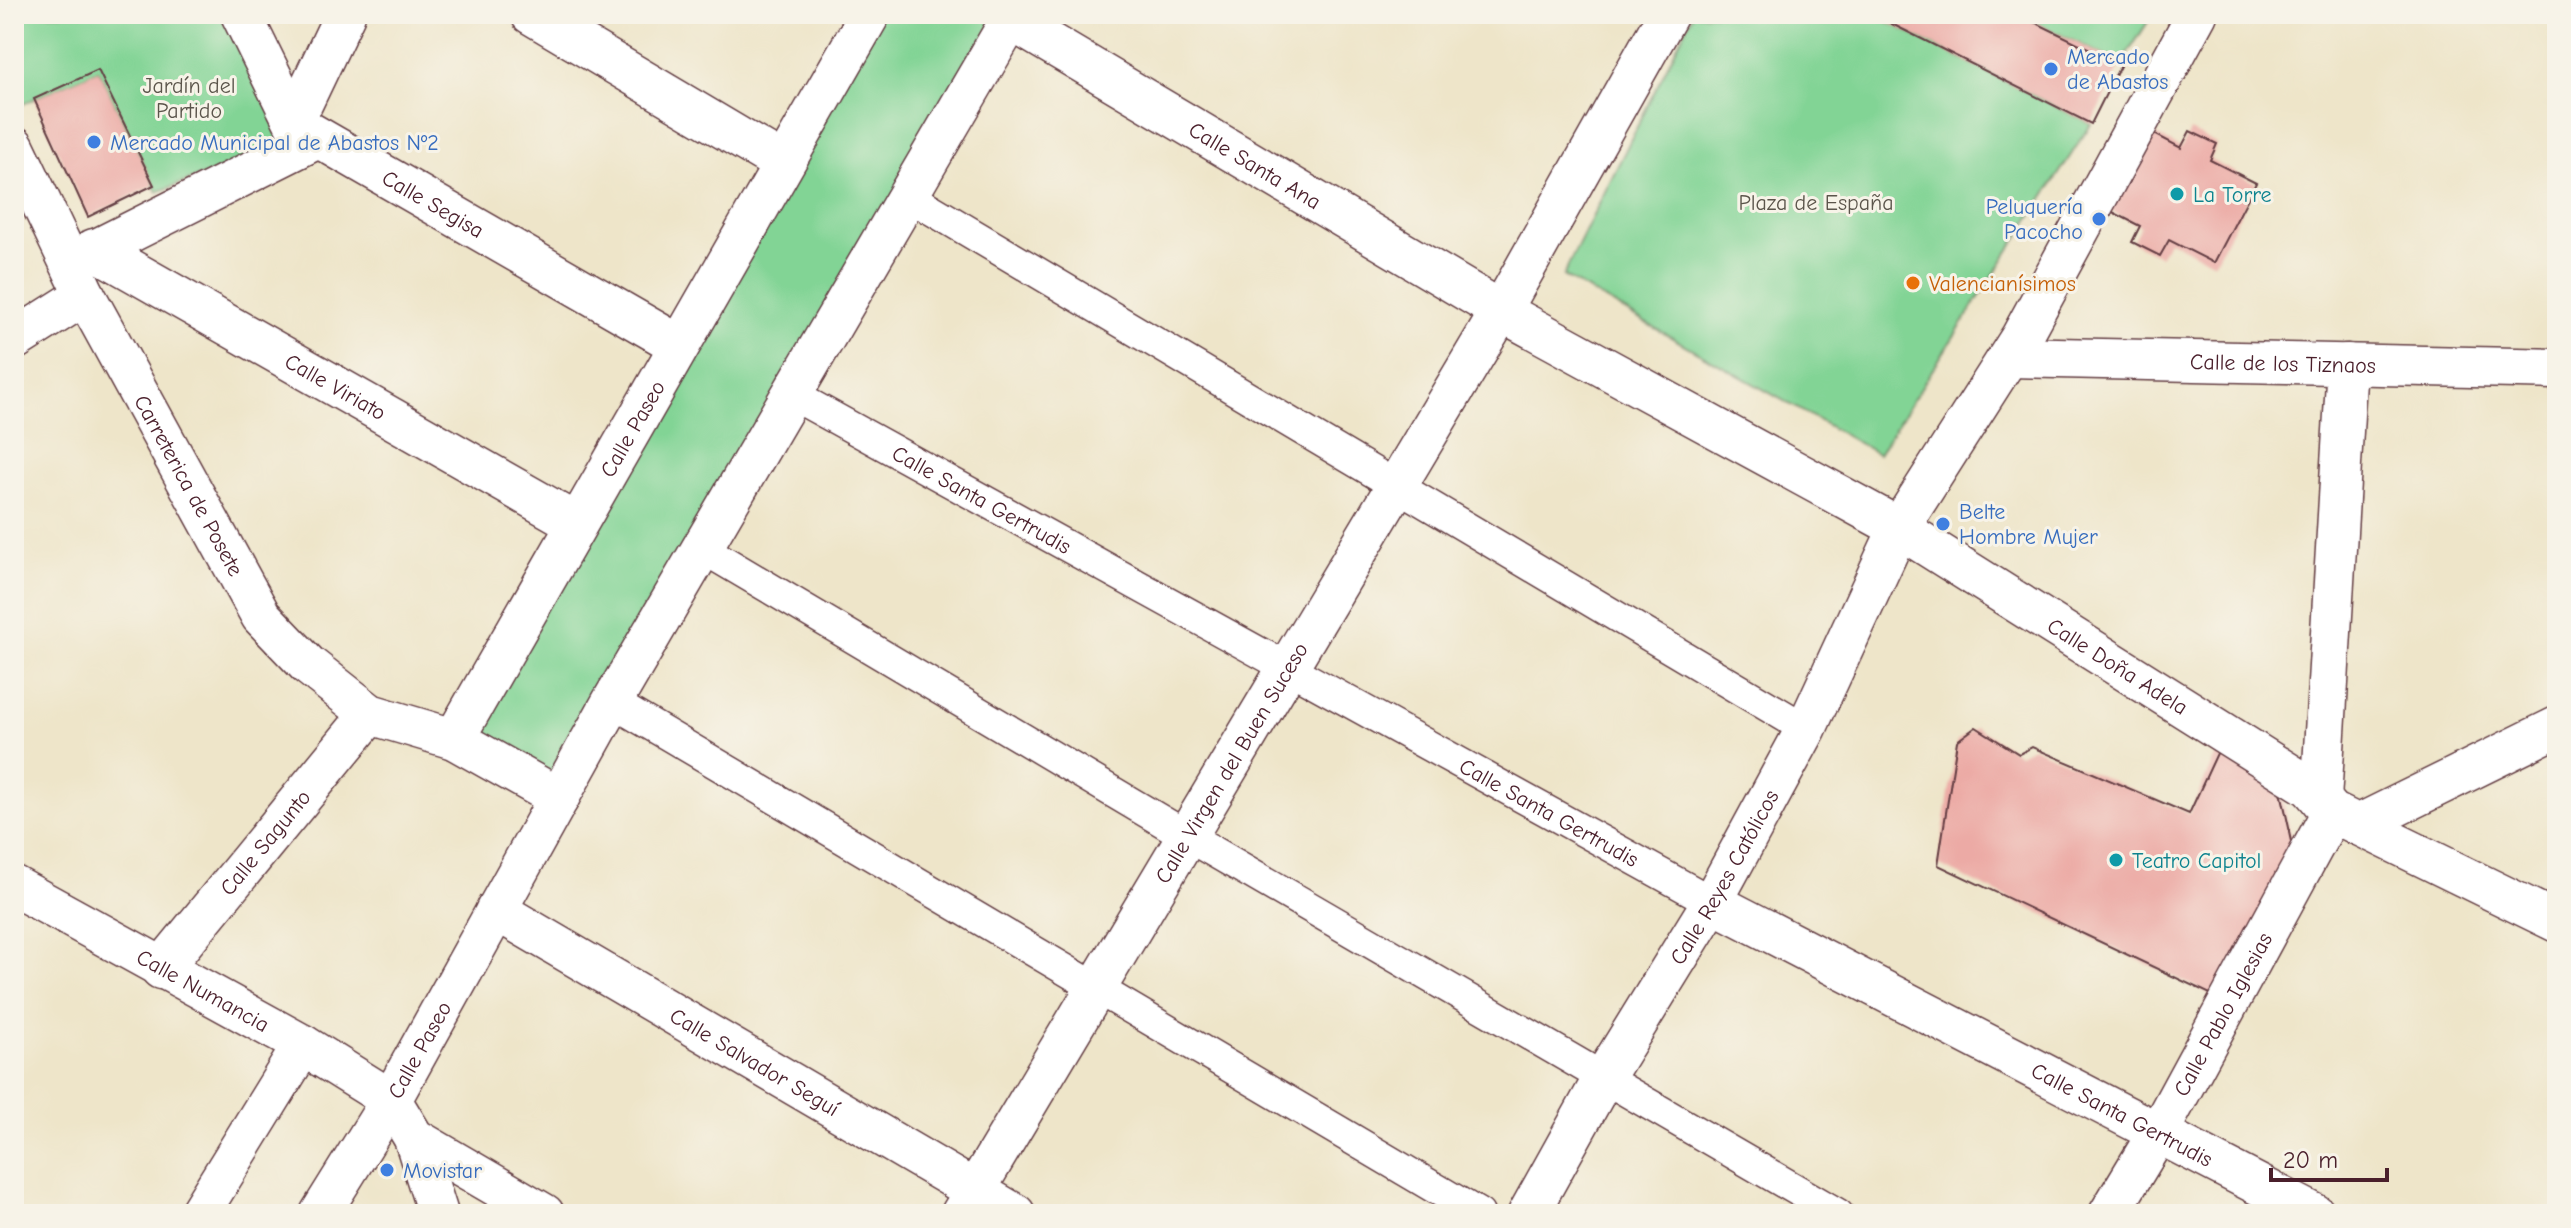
<svg xmlns="http://www.w3.org/2000/svg" width="2571" height="1228" font-family="'Comic Neue',sans-serif">
	<rect width="100%" height="100%" fill="#f7f3e8"/>
	<filter id="ink" filterUnits="userSpaceOnUse"><feTurbulence type="fractalNoise" baseFrequency=".0125" numOctaves="2"/><feDisplacementMap in="SourceGraphic" scale="16" xChannelSelector="R" yChannelSelector="G"/><feConvolveMatrix kernelMatrix="1 2 1 2 8 2 1 2 1" color-interpolation-filters="sRGB"/></filter>
	<filter id="wash" filterUnits="userSpaceOnUse"><feTurbulence type="fractalNoise" baseFrequency=".006" numOctaves="4" result="noise"/><feDisplacementMap in="SourceGraphic" scale="32" xChannelSelector="R" yChannelSelector="G"/><feGaussianBlur stdDeviation="1.8" result="paint"/><feColorMatrix in="noise" values="0 0 0 0 0 0 0 0 0 0 0 0 0 0 0 0 0 1.4 0 .05"/><feComposite in="paint" operator="in"/></filter>
	<g filter="url(#wash)">
		<rect width="100%" height="100%" fill="#eee5c9"/>
		<g fill="#82d495" stroke="#667a60" stroke-width="2">
			<path d="M14,14H226L289,142L245,161L157,192L98,70L14,108Z"/>
			<path d="M870,14H1014L559,798L454,739Z"/>
			<path d="M1693,14H1872L2091,124L1878,454L1563,276Z"/>
			<path d="M2024,14H2153L2121,64L2030,20Z"/>
		</g>
		<g id="blocks">
			<g fill="#ecaaa5">
				<path d="M1872,14H2024L2030,20L2121,64L2091,124Z"/>
				<path d="M98,70L154,185L88,217L34,99Z"/>
				<path d="M2139,126L2181,148L2190,131L2217,144L2210,160L2256,183L2214,263L2169,240L2160,256L2132,242L2140,226L2099,205Z"/>
				<path d="M1976,727L2019,754L2032,747L2189,814L2218,751L2278,778L2295,855L2225,1001L1938,865L1957,741Z"/>
			</g>
		</g>
	</g>
	<g filter="url(#ink)">
		<use href="#blocks" fill-opacity="0" stroke="#633d43" stroke-width="2"/>
		<g fill="none" stroke-linecap="round" stroke-linejoin="round">
			<defs>
				<g id="pedestrian">
					<path d="M907,195L1806,729"/>
					<path id="s1" d="M791,394L1712,902"/>
					<path d="M702,548L1187,836L1838,1214"/>
					<path d="M612,702L1479,1214"/>
				</g>
				<g id="minor">
					<path id="s2" d="M241,14L295,124L679,345"/>
					<path d="M531,14L782,163"/>
					<path id="s3" d="M1011,20L1501,311L1899,528L2310,787L2332,812L2557,922"/>
					<path d="M294,121L345,14"/>
					<path id="s4" d="M14,146L85,295L261,616L308,665L370,714L454,739L559,798"/>
					<path id="s5" d="M94,249L576,523"/>
					<path d="M77,259L318,138"/>
					<path d="M14,340L85,295"/>
					<path id="s6" d="M2009,357L2557,369"/>
					<path id="s7" d="M454,739L870,14"/>
					<path d="M2321,800L2347,364"/>
					<path d="M2358,825L2557,727"/>
					<path id="s8" d="M14,886L303,1045L391,1100L414,1138L544,1214"/>
					<path id="s9" d="M1712,902L2315,1214"/>
					<path id="s10" d="M496,910L1015,1214"/>
					<path id="s11" d="M161,969L370,714"/>
					<path d="M414,1138L438,1214"/>
					<path d="M199,1214L303,1045"/>
					<path id="s12" d="M320,1214L391,1100L612,702L1014,14"/>
					<path id="s13" d="M961,1214L1501,311L1668,14"/>
					<path id="s14" d="M1528,1214L1603,1079L1712,902L1806,729L1899,528L2021,337L2197,14"/>
					<path id="s15" d="M2109,1214L2158,1133L2332,812"/>
				</g>
			</defs>
			<use href="#pedestrian" stroke="#633d43" stroke-width="33"/>
			<use href="#minor" stroke="#633d43" stroke-width="43"/>
			<use href="#pedestrian" stroke="#fff" stroke-width="30"/>
			<use href="#minor" stroke="#fff" stroke-width="40"/>
		</g>
	</g>
	<g fill="#3f7fe0" stroke="#f7f3e8" stroke-width="3">
		<circle cx="2051" cy="69" r="8"/>
		<circle cx="94" cy="142" r="8"/>
		<circle cx="2099" cy="219" r="8"/>
		<circle cx="1943" cy="524" r="8"/>
		<circle cx="387" cy="1170" r="8"/>
	</g>
	<g fill="#0f9aa8" stroke="#f7f3e8" stroke-width="3">
		<circle cx="2177" cy="194" r="8"/>
		<circle cx="2116" cy="860" r="8"/>
	</g>
	<circle fill="#e8710a" stroke="#f7f3e8" stroke-width="3" cx="1913" cy="283" r="8"/>
	<g text-anchor="middle" stroke-width="6" stroke-linejoin="round" paint-order="stroke">
		<g font-size="22" fill="#366cbe" stroke="#f7f3e8" text-anchor="start">
			<text x="2067" y="64">Mercado<tspan x="2067" dy="25">de Abastos</tspan></text>
			<text x="110" y="150">Mercado Municipal de Abastos Nº2</text>
			<text x="2083" y="214" text-anchor="end">Peluquería<tspan x="2083" dy="25">Pacocho</tspan></text>
			<text x="1959" y="519">Belte<tspan x="1959" dy="25">Hombre Mujer</tspan></text>
			<text x="403" y="1178">Movistar</text>
		</g>
		<g font-size="22" fill="#5b554b" stroke="#f7f3e8">
			<text x="189" y="93">Jardín del<tspan x="189" dy="25">Partido</tspan></text>
			<text x="1816" y="210">Plaza de España</text>
		</g>
		<g font-size="22" fill="#4a1f2b" stroke="#f7f3e8">
			<text dy="8" stroke="none"><textPath href="#s3" startOffset="284">Calle Santa Ana</textPath></text>
			<text dy="8" stroke="none"><textPath href="#s2" startOffset="282">Calle Segisa</textPath></text>
			<text dy="8" stroke="none"><textPath href="#s6" startOffset="274">Calle de los Tiznaos</textPath></text>
			<text dy="8" stroke="none"><textPath href="#s5" startOffset="278">Calle Viriato</textPath></text>
			<text dy="8" stroke="none"><textPath href="#s7" startOffset="358">Calle Paseo</textPath></text>
			<text dy="8" stroke="none"><textPath href="#s4" startOffset="382">Carreterica de Posete</textPath></text>
			<text dy="8" stroke="none"><textPath href="#s1" startOffset="218">Calle Santa Gertrudis</textPath></text>
			<text dy="8" stroke="none"><textPath href="#s3" startOffset="1282">Calle Doña Adela</textPath></text>
			<text dy="8" stroke="none"><textPath href="#s13" startOffset="526">Calle Virgen del Buen Suceso</textPath></text>
			<text dy="8" stroke="none"><textPath href="#s1" startOffset="866">Calle Santa Gertrudis</textPath></text>
			<text dy="8" stroke="none"><textPath href="#s11" startOffset="164">Calle Sagunto</textPath></text>
			<text dy="8" stroke="none"><textPath href="#s14" startOffset="390">Calle Reyes Católicos</textPath></text>
			<text dy="8" stroke="none"><textPath href="#s8" startOffset="216">Calle Numancia</textPath></text>
			<text dy="8" stroke="none"><textPath href="#s15" startOffset="230">Calle Pablo Iglesias</textPath></text>
			<text dy="8" stroke="none"><textPath href="#s12" startOffset="192">Calle Paseo</textPath></text>
			<text dy="8" stroke="none"><textPath href="#s10" startOffset="300">Calle Salvador Seguí</textPath></text>
			<text dy="8" stroke="none"><textPath href="#s9" startOffset="462">Calle Santa Gertrudis</textPath></text>
		</g>
		<g font-size="22" fill="#0d838f" stroke="#f7f3e8" text-anchor="start">
			<text x="2193" y="202">La Torre</text>
			<text x="2132" y="868">Teatro Capitol</text>
		</g>
		<g font-size="22" fill="#c56008" stroke="#f7f3e8" text-anchor="start">
			<text x="1929" y="291">Valencianísimos</text>
		</g>
	</g>
	<rect width="2571" height="1228" fill="none" stroke="#f7f3e8" stroke-width="48"/>
	<path d="M2271 1168v12h116v-12" fill="none" stroke="#4a1f2b" stroke-width="4"/>
	<text x="2283" y="1168" font-size="24" fill="#4a1f2b" stroke="#f7f3e8" stroke-width="6" paint-order="stroke">20 m</text>
</svg>
